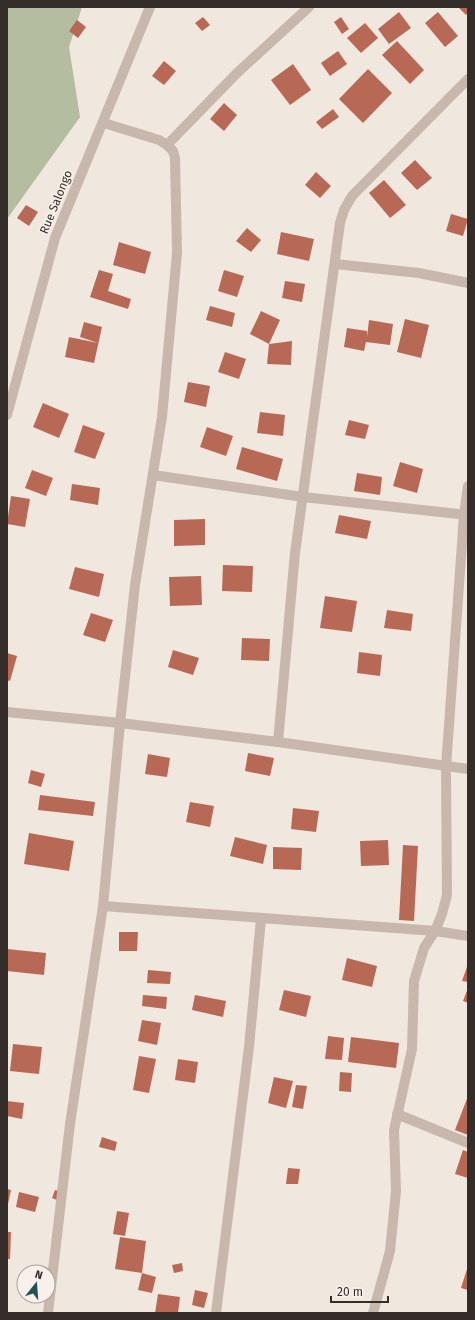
<svg xmlns="http://www.w3.org/2000/svg" width="475" height="1320" font-family="'Fira Sans',sans-serif">
	<rect width="100%" height="100%" fill="#f0e7df"/>
	<path fill="#b5bda0" d="M7,7H82L69,47L80,117L7,219Z"/>
	<g fill="#b86955">
		<path d="M458,7H468V13L466,15Z"/>
		<path d="M399,12L411,28L389,44L378,29Z"/>
		<path d="M438,12L458,36L445,47L425,23Z"/>
		<path d="M203,17L210,25L202,31L195,23Z"/>
		<path d="M341,17L349,29L342,34L334,22Z"/>
		<path d="M77,20L86,27L78,38L69,31Z"/>
		<path d="M365,23L378,38L361,53L347,38Z"/>
		<path d="M397,41L424,70L410,84L382,55Z"/>
		<path d="M338,51L347,64L330,76L321,63Z"/>
		<path d="M164,61L176,71L164,85L152,76Z"/>
		<path d="M293,64L311,90L290,105L271,80Z"/>
		<path d="M368,69L392,93L363,123L339,99Z"/>
		<path d="M224,103L237,115L224,131L210,119Z"/>
		<path d="M333,109L339,117L322,129L316,122Z"/>
		<path d="M415,160L432,178L417,190L401,173Z"/>
		<path d="M316,172L331,186L320,198L305,185Z"/>
		<path d="M384,180L406,205L390,218L369,193Z"/>
		<path d="M26,205L38,212L29,226L17,218Z"/>
		<path d="M451,214L468,219L463,236L446,231Z"/>
		<path d="M247,228L261,240L251,252L236,241Z"/>
		<path d="M281,232L314,239L309,261L277,254Z"/>
		<path d="M119,242L151,252L145,274L113,265Z"/>
		<path d="M99,270L113,274L108,291L131,299L128,309L90,297Z"/>
		<path d="M224,270L244,276L237,297L218,291Z"/>
		<path d="M285,281L305,284L302,302L282,298Z"/>
		<path d="M210,306L235,313L232,327L206,320Z"/>
		<path d="M261,311L280,320L269,344L250,334Z"/>
		<path d="M405,319L429,325L421,358L397,352Z"/>
		<path d="M369,320L393,324L390,345L366,342L364,351L344,347L347,328L367,331V337Z"/>
		<path d="M84,322L102,327L94,363L65,357L69,337L98,343L80,337Z"/>
		<path d="M292,341L291,365L267,364L269,344Z"/>
		<path d="M225,352L246,359L239,379L218,372Z"/>
		<path d="M188,382L210,386L206,407L184,402Z"/>
		<path d="M43,403L69,414L59,438L33,427Z"/>
		<path d="M260,412L285,415L283,436L257,433Z"/>
		<path d="M349,420L369,425L365,439L345,435Z"/>
		<path d="M83,425L105,433L95,459L74,452Z"/>
		<path d="M207,427L233,436L226,456L200,447Z"/>
		<path d="M242,447L283,459L277,481L236,469Z"/>
		<path d="M400,462L423,469L417,493L393,486Z"/>
		<path d="M32,470L53,478L46,496L25,488Z"/>
		<path d="M357,473L382,477L380,495L354,491Z"/>
		<path d="M72,484L100,488L98,505L70,500Z"/>
		<path d="M11,496L30,499L25,527L7,524Z"/>
		<path d="M339,515L371,521L367,539L335,533Z"/>
		<path d="M205,519V545L174,546V520Z"/>
		<path d="M223,565L253,566L252,592L222,591Z"/>
		<path d="M75,567L104,574L99,597L69,589Z"/>
		<path d="M201,576L202,605L170,606L169,577Z"/>
		<path d="M325,596L357,601L352,632L320,628Z"/>
		<path d="M387,610L413,614L411,631L384,628Z"/>
		<path d="M91,613L113,620L105,642L83,635Z"/>
		<path d="M242,638L270,639L269,661L241,660Z"/>
		<path d="M173,650L199,658L193,675L168,667Z"/>
		<path d="M359,652L382,655L380,676L357,673Z"/>
		<path d="M7,653L17,656L10,681L7,680Z"/>
		<path d="M248,753L274,758L270,776L245,771Z"/>
		<path d="M148,754L170,758L167,777L145,774Z"/>
		<path d="M31,770L45,774L41,787L28,783Z"/>
		<path d="M40,795L95,802L93,816L38,810Z"/>
		<path d="M190,802L214,806L210,827L186,822Z"/>
		<path d="M293,808L319,811L316,832L291,829Z"/>
		<path d="M29,833L74,841L69,871L24,864Z"/>
		<path d="M235,837L267,845L263,864L230,856Z"/>
		<path d="M388,840L389,865L361,866L360,841Z"/>
		<path d="M403,845L418,846L414,921L399,920Z"/>
		<path d="M273,847L302,848L301,870L273,869Z"/>
		<path d="M119,932H138L137,951H119Z"/>
		<path d="M7,949L46,953L44,975L7,971Z"/>
		<path d="M347,958L377,966L372,987L342,980Z"/>
		<path d="M468,964V982L462,981Z"/>
		<path d="M148,970L171,972L170,984L147,983Z"/>
		<path d="M468,988V1003L463,1001Z"/>
		<path d="M284,990L311,996L306,1017L279,1010Z"/>
		<path d="M143,995L167,997L166,1009L142,1006Z"/>
		<path d="M195,995L226,1001L223,1017L192,1010Z"/>
		<path d="M142,1020L161,1023L157,1045L138,1041Z"/>
		<path d="M328,1036L344,1038L342,1060L325,1059Z"/>
		<path d="M351,1037L399,1043L396,1068L348,1062Z"/>
		<path d="M13,1044L42,1047L39,1074L10,1071Z"/>
		<path d="M139,1056L156,1059L149,1093L133,1090Z"/>
		<path d="M178,1059L198,1062L195,1083L175,1080Z"/>
		<path d="M340,1072L352,1073L351,1092L339,1091Z"/>
		<path d="M274,1077L293,1081L286,1108L268,1103Z"/>
		<path d="M296,1085L307,1086L303,1109L292,1107Z"/>
		<path d="M468,1096V1135L455,1130Z"/>
		<path d="M7,1101L24,1103L22,1119L7,1116Z"/>
		<path d="M102,1137L117,1142L115,1151L99,1147Z"/>
		<path d="M463,1150L468,1152V1178L455,1174Z"/>
		<path d="M288,1168L300,1169L298,1184H286Z"/>
		<path d="M7,1189L11,1190L8,1204H7Z"/>
		<path d="M55,1190L59,1191L57,1200L52,1198Z"/>
		<path d="M19,1192L39,1197L35,1212L16,1207Z"/>
		<path d="M117,1211L129,1213L125,1236L113,1234Z"/>
		<path d="M7,1232H11L10,1259H7Z"/>
		<path d="M120,1237L146,1241L142,1273L156,1277L152,1293L138,1290L142,1273L115,1269Z"/>
		<path d="M182,1263L183,1271L174,1273L172,1265Z"/>
		<path d="M468,1266V1290L461,1288Z"/>
		<path d="M195,1290L208,1293L204,1308L192,1305Z"/>
		<path d="M158,1294L180,1297L178,1313H155Z"/>
	</g>
	<g fill="none" stroke-linecap="round" stroke-linejoin="round">
		<g stroke="#c7b7ac" stroke-width="10">
			<path d="M104,123L159,140L167,145L237,73L309,7"/>
			<path d="M335,264L419,273L468,283"/>
			<path d="M7,415L55,238L150,7"/>
			<path d="M153,475L303,497L468,515"/>
			<path d="M7,712L120,723L278,742L468,769"/>
			<path d="M278,742L295,553L340,223L344,210L352,196L468,79"/>
			<path d="M103,906L435,931L468,936"/>
			<path d="M397,1114L468,1143"/>
			<path d="M48,1313L70,1124L103,906L120,723L135,585L162,417L177,253L175,158L173,151L167,145"/>
			<path d="M216,1313L249,1047L261,919"/>
			<path d="M373,1313L390,1251L396,1191L394,1130L412,1049L414,981L424,948L435,931L442,914L447,895L446,767L464,515L468,486"/>
		</g>
	</g>
	<g text-anchor="middle" stroke-width="3" stroke-linejoin="round" paint-order="stroke">
		<g font-size="12" fill="#352d2a" stroke="#f8f1eb">
			<text transform="translate(56 202) rotate(-68)" y="4">Rue Salongo</text>
		</g>
	</g>
	<rect width="475" height="1320" fill="none" stroke="#352d2a" stroke-width="16"/>
	<g transform="translate(36 1284) rotate(17)"><circle r="19" fill="#f8f1eb" stroke="#aaa39e"/>
	<path d="M0-3L7 15L0 10L-7 15Z" fill="#245152"/>
	<text y="-6" font-size="11" font-weight="bold" text-anchor="middle" fill="#352d2a">N</text>
	</g>
	<path d="M331 1296v6h57v-6" fill="none" stroke="#352d2a" stroke-width="2"/>
	<text x="337" y="1296" font-size="12" fill="#352d2a" stroke="#f8f1eb" stroke-width="3" paint-order="stroke">20 m</text>
</svg>
